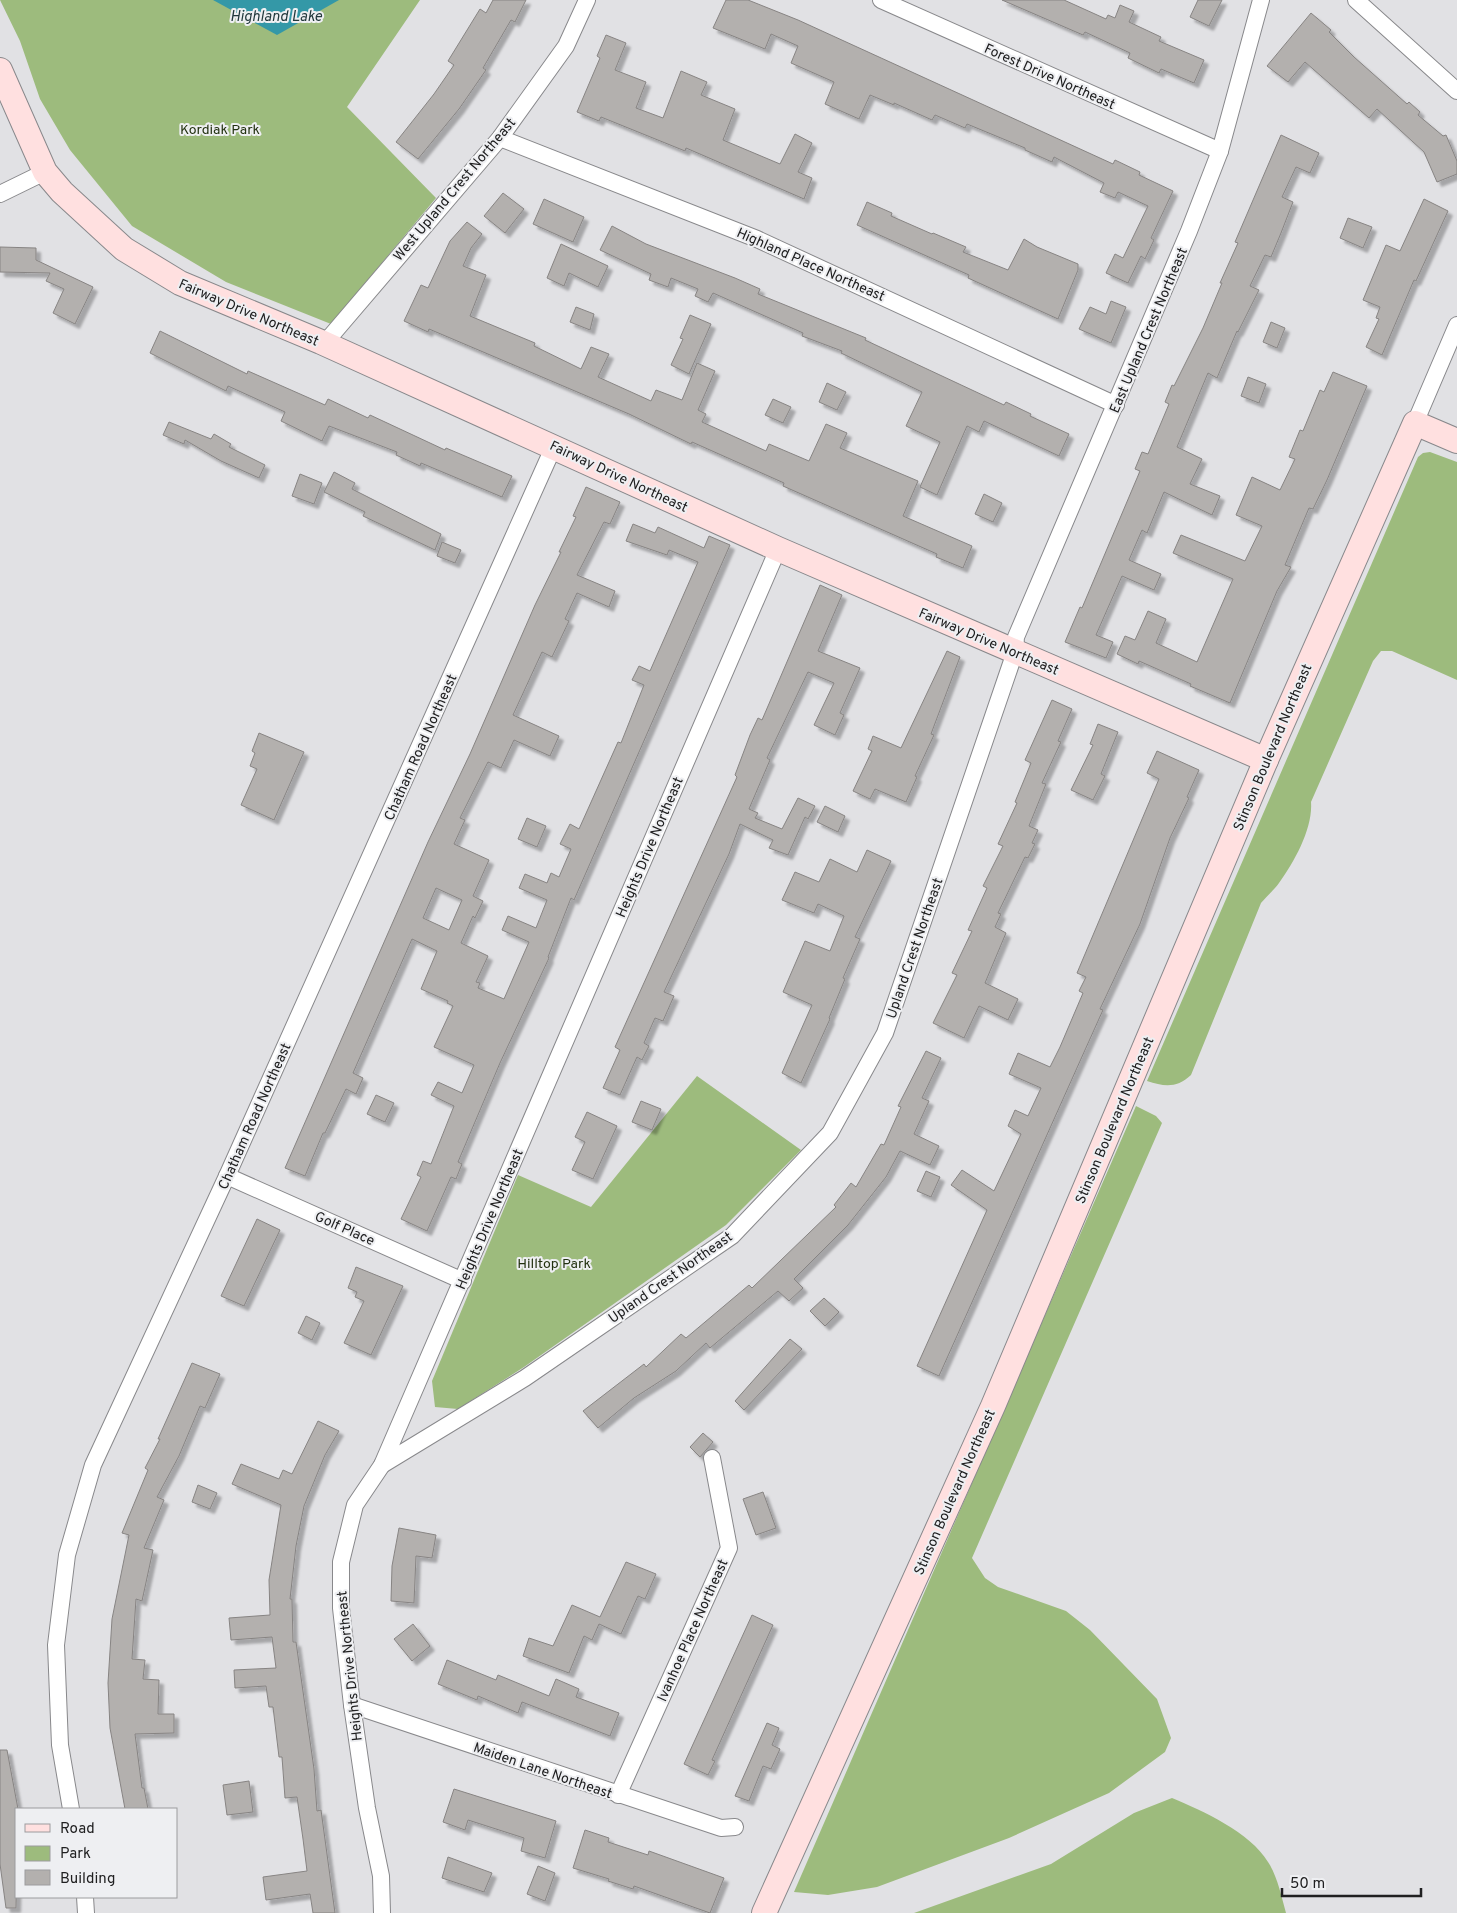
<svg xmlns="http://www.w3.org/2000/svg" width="1457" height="1913" font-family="Overpass,sans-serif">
	<defs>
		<filter id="shadow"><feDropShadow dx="4.5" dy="4.5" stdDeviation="1" flood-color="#0004"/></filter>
	</defs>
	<rect width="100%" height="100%" fill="#e1e1e4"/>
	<g fill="#9dbb7d">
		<path d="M0,0H420L347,107L436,198L331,324L226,282L132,226L70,150L40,99L20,41Z"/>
		<path d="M1430,452L1457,462V680L1392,651H1381L1373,661L1311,802C1313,828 1295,861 1279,883C1274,890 1267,896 1261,903L1191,1075C1177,1088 1165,1087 1147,1081L1418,457L1423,453Z"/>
		<path d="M697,1076L801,1150L726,1225L524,1367L458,1409L435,1407L432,1381L518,1175L591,1207Z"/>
		<path d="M1136,1106L1156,1116L1162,1123L972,1558L985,1578L998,1587L1066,1611L1090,1630L1157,1699L1171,1738L1165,1752L1109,1793L1009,1838L877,1887L828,1895L794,1892Z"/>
		<path d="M1172,1798C1203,1811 1250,1832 1268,1862C1277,1875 1282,1898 1286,1913H914L1051,1864L1134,1813Z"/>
	</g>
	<path fill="#3498a7" d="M213,0H339L277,35Z"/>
	<g fill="#b3b0ae" stroke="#878483" fill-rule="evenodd" filter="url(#shadow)">
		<path d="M493,0H526L515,22L511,20L483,68L486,70L459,109L418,159L396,142L434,94L454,65L448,61L480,9L486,13Z"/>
		<path d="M726,0H748L798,20L1113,164L1115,160L1140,172L1139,175L1173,191L1151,238L1154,240L1145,259L1141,256L1128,283L1106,273L1115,254L1123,258L1148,206L1118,192L1115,198L1100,192L1104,183L1054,157L1052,162L1025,150V148L967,124L965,128L935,115L932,120L894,103V105L870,95L859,119L825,104L834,82L791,63L798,46L771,34L765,49L713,28Z"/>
		<path d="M1002,0H1064L1106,19L1108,15L1115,18L1120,5L1134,11L1129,22L1161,37L1159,41L1204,60L1194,83L1161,69L1159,73L1128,58L1130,53L1085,32L1083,35Z"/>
		<path d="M1198,0H1222L1209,26L1190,17Z"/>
		<path d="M1311,13L1331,30L1329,32L1354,57L1407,104L1409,102L1420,112L1418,115L1443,136L1446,135L1457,161V174L1437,182L1424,152L1377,109L1369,118L1305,62L1288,82L1267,66Z"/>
		<path d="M606,35L626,43L615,70L646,82L636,108L663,118L681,71L707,82L701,95L735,109L723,140L780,164L795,134L812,143L798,172L812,178L804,199L686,148L685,151L601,117L599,121L577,112L600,58L597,56Z"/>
		<path d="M1281,135L1319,153L1310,173L1296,167L1282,197L1293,202L1281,233L1271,257L1265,255L1250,286L1259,290L1238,332L1237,331L1217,378L1208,373L1177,447L1202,459L1190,484L1220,496L1212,515L1164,492L1147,533L1142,530L1129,560L1161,574L1154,590L1122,576L1096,635L1113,642L1106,658L1065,642L1080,607L1082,608L1140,471L1135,469L1142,452L1148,454L1169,404L1165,402L1172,385L1174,386L1203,328L1222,283H1220L1238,243L1235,242Z"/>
		<path d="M503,193L524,209L505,233L484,216Z"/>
		<path d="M544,199L584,217L573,242L533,224Z"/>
		<path d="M1424,199L1448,211L1416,281L1414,280L1382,355L1366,347L1379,319L1376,318L1380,307L1363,300L1386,245L1400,251Z"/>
		<path d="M867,202L892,213L891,216L932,234L933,233L966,247L963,252L1008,270L1024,239L1037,247L1078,264V270L1058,319L968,278L969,275L857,225Z"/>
		<path d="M1348,218L1372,227L1363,248L1340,238Z"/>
		<path d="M467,222L482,234L471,248L463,266L486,275L470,316L535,343L534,346L581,369L591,347L609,354L598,377L651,401L656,390L682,400L697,363L715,371L698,410L706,414L702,422L766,451L769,444L809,461L826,424L847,433L840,448L918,481L903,516L972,546L963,568L936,557L937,554L783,486L784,483L692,442L691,444L629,414L429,329L428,332L404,321L421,285L428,288L450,241Z"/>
		<path d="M612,226L646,244L735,278L760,289L758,294L866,338L865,340L1004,405L1006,402L1031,414L1030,416L1069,434L1059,456L984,421L979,432L967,426L937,495L920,487L940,442L906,426L922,392L841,353L842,351L802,336L803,333L713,293L708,302L695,296L698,289L671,278L668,287L649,280L651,274L600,250Z"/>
		<path d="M561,244L608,266L598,287L569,273L564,286L547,278Z"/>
		<path d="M0,247L36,248V260L93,287L75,324L53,313L64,289L46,281L50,273L0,272Z"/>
		<path d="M1111,301L1126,307L1111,343L1079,329L1090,307L1106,314Z"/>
		<path d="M576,307L594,314L590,330L570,322Z"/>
		<path d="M690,315L711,324L689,374L671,365L683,339L680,338Z"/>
		<path d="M1271,322L1285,328L1277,348L1263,342Z"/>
		<path d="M160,331L247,374L248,371L325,405L328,399L368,418L370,415L445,450L446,448L512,476L502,497L421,463L420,466L396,455L397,452L329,426L322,441L281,421L285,412L228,386L226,391L150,353Z"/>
		<path d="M1333,372L1367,386L1327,480L1313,509L1309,508L1285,565L1291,567L1277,591L1230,703L1190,686L1191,684L1139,661L1138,664L1117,654L1125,636L1135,640L1148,611L1166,619L1156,643L1197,662L1233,579L1173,553L1181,535L1245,561L1262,526L1236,515L1252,477L1280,490L1295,459L1289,457L1300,430L1303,431L1320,390L1324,392Z"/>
		<path d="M1248,377L1266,384L1259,403L1241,396Z"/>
		<path d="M827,383L846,392L837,410L819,402Z"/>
		<path d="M773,399L791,407L783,423L765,415Z"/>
		<path d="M169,422L211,439L214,434L231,444L229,447L265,465L259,478L221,461L185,440L184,444L163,435Z"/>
		<path d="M334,472L355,483L352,489L441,534L435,550L363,516L365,512L324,492Z"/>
		<path d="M300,474L322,483L314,504L292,496Z"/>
		<path d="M586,487L620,502L610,524L604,522L577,575L615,591L609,607L577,593L565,619L569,621L552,657L542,652L513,715L559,736L550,756L514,740L501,768L488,762L460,818L465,820L454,844L489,860L473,896L483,901L475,918L473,916L461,943L488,956L476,982L480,983L478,988L504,999L529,942L502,930L508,916L536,928L547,900L519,888L525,874L547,883L551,873L559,877L571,849L560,844L570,824L579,829L618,742L621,743L644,685L632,680L639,666L650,671L698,562L669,550L667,555L626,541L633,524L655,533L658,527L704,548L709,536L730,545L574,900L571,898L548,957L549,958L500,1063L458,1162L462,1164L456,1179L451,1177L427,1231L401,1219L421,1177L417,1175L423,1161L431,1164L454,1106L431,1095L438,1082L462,1093L474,1065L434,1047L453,1006L447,1003L448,1001L421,989L437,951L412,939L353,1073L363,1078L356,1094L346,1089L325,1133H323L305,1176L285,1168L428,842L470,754L535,605L561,552H559L576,517L573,516ZM436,888L462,900L449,930L423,918Z"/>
		<path d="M984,494L1002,503L993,522L975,514Z"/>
		<path d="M442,542L461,550L455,563L437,556Z"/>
		<path d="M820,585L842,595L818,651L860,668L840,713L844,715L835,735L814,725L834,683L808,672L767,758L770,760L749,809L758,813L755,818L782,829L798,798L815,806L808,819L805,817L788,855L769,848L773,840L740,824L729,854L664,992L674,996L663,1021L655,1018L644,1043L649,1046L642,1060L637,1057L620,1095L603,1088L620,1050L615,1047L737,777L735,775L750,735L758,718L762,720Z"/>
		<path d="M947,651L960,657L931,734L934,735L915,776L917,777L906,802L875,789L870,799L853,791L872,751L868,749L873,736L901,748Z"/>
		<path d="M1052,700L1072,709L1058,741L1061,742L1042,783L1046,784L1029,826L1038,830L1032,843L1035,844L1028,858L1025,857L998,913L1001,914L995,927L1006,933L985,983L1018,999L1008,1020L979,1006L964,1038L933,1023L957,975L952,973L972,931L968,930L987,888L983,886L1003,846L998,844L1017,803L1015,802L1031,763L1025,760Z"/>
		<path d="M1098,724L1118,732L1101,774L1105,776L1093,800L1071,790L1093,745L1090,744Z"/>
		<path d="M259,733L304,752L274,820L241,805L257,769L250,766L255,753L252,751Z"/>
		<path d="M1157,751L1199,770L1187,797L1189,798L1170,838L1140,924L1100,1009L1103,1010L1085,1050L939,1376L917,1366L987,1210L951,1185L962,1170L994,1191L1021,1134L1008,1126L1015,1110L1028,1116L1041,1088L1009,1074L1018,1053L1050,1067L1060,1047L1083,993L1079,991L1086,977L1077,973L1159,779L1147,773Z"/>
		<path d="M825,806L845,816L838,832L817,822Z"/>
		<path d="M527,818L546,826L537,847L518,839Z"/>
		<path d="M867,850L891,861L855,937L860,939L843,978L845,979L829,1018L830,1019L801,1083L782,1073L812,1005L783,992L805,941L830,951L844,916L818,904L814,913L782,900L795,872L819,882L830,859L857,872Z"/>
		<path d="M926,1051L941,1058L922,1098L929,1101L914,1134L939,1146L930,1165L900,1151L886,1177L848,1225L794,1279L803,1288L789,1301L778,1291L710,1348L706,1343L676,1371L634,1398L598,1428L583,1411L644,1364L646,1367L681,1334L686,1338L749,1285L752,1288L836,1207L834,1205L851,1183L856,1187L881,1144L884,1145L901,1107L898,1106Z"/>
		<path d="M376,1095L394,1103L385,1122L367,1114Z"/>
		<path d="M641,1101L661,1109L652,1130L632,1122Z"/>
		<path d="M587,1112L617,1126L593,1179L572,1170L585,1142L575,1137Z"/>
		<path d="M926,1171L940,1177L931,1197L917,1191Z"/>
		<path d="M257,1219L280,1230L244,1306L221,1296Z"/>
		<path d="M356,1267L403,1286L371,1355L344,1343L364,1301L355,1297L357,1292L348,1288Z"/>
		<path d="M824,1298L839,1312L825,1326L810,1311Z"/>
		<path d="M306,1316L320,1323L312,1340L298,1333Z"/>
		<path d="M790,1339L802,1349L744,1410L735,1401Z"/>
		<path d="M192,1363L220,1374L205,1408L200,1406L179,1456L157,1497L164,1500L144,1548L153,1550L142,1601L136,1599L132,1659L145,1660L143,1679L159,1680L158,1714H174V1733L135,1734L142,1788H144L148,1809H125L110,1728L108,1683L112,1619L129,1535L122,1533L148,1470L145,1468L160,1439H158Z"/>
		<path d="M318,1421L339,1431L325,1455L304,1506L296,1546L290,1599H292L293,1642H296L314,1769L317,1811L321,1810L335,1913H313L310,1894L266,1900L263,1877L307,1871L303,1839L297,1797L285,1798L282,1757H279L273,1707H269L266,1686L235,1688L234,1670L276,1668L272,1637L231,1640L229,1618L270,1615L269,1580L281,1505L232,1484L241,1464L279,1479L283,1470L292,1474Z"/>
		<path d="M703,1433L713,1442L700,1457L690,1447Z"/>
		<path d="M198,1485L217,1493L210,1509L192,1502Z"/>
		<path d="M763,1492L776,1528L756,1535L743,1499Z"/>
		<path d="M399,1528L436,1535L432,1558L416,1556L414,1603L391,1601L392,1566Z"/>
		<path d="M626,1562L656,1574L645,1599L638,1596L621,1634L599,1624L592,1640L584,1636L569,1673L523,1656L529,1638L553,1646L572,1605L600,1617Z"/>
		<path d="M752,1615L773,1625L712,1760L715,1761L708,1775L684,1764Z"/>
		<path d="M413,1624L430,1646L412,1661L394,1639Z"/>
		<path d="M447,1660L496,1680L498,1675L549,1696L556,1679L579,1689L576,1697L619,1713L610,1736L522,1702L518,1713L478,1696L477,1700L438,1684Z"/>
		<path d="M767,1723L779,1728L772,1745L780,1749L771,1769L763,1766L749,1801L735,1796Z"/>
		<path d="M0,1750H7L18,1809L16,1908H6L0,1864Z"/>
		<path d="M249,1781L253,1812L227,1815L223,1785Z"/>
		<path d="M454,1789L556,1821L545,1858L521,1851L524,1838L468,1820L465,1830L443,1822Z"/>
		<path d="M585,1830L609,1838L608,1842L648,1855L649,1851L724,1878L710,1913L634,1886L633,1889L608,1881L609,1879L573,1868Z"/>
		<path d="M448,1857L492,1873L484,1892L442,1878Z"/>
		<path d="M538,1866L555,1873L545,1901L527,1894Z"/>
	</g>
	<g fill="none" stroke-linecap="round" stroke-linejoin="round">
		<defs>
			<g id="street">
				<path d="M881,0L1220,151"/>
				<path d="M1356,0L1457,91"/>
				<path d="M500,138L757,239L1116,405"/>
				<path d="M0,194L45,172"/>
				<path d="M324,344L500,138L566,46L587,0"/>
				<path d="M1415,423L1457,325"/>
				<path d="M227,1176L463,1281"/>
				<path d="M382,1465L525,1378L732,1236L830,1133L885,1033L1015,652L1016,637L1189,231L1220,151L1261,0"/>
				<path d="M352,1705L721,1828L735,1827"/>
				<path d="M618,1795L729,1548L712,1458"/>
				<path d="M71,1809L60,1745L56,1645L67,1555L93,1465L227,1176L554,446"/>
				<path d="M85,1897L86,1913"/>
				<path d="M382,1913L381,1876L367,1808L352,1705L341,1608V1562L355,1505L382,1465L778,549"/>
			</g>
			<g id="secondary">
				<path d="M0,70L45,172L62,192L124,249L180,283L321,342L778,549L1266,760"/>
				<path d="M764,1913L993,1406L1266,760L1415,423L1457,441"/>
			</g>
		</defs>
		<use href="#street" stroke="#88888b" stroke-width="18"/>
		<use href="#secondary" stroke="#88888b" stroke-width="26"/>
		<use href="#street" stroke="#fff" stroke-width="16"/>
		<use href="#secondary" stroke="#ffe0e0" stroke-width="24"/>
	</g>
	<g text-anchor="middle" stroke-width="4" stroke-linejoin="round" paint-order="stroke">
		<g font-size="14" fill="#202021" stroke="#eeeff2">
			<text transform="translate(1050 76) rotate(24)" y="5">Forest Drive Northeast</text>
			<text transform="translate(454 189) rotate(-50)" y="5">West Upland Crest Northeast</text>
			<text transform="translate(811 264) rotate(24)" y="5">Highland Place Northeast</text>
			<text transform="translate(249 312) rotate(23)" y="5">Fairway Drive Northeast</text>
			<text transform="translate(1148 330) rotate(-67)" y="5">East Upland Crest Northeast</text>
			<text transform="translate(619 476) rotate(25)" y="5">Fairway Drive Northeast</text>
			<text transform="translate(989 641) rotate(23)" y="5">Fairway Drive Northeast</text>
			<text transform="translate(420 747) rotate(-66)" y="5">Chatham Road Northeast</text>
			<text transform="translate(1272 747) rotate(-67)" y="5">Stinson Boulevard Northeast</text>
			<text transform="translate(649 847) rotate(-67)" y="5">Heights Drive Northeast</text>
			<text transform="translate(914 948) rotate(-71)" y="5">Upland Crest Northeast</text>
			<text transform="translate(254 1116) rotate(-66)" y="5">Chatham Road Northeast</text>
			<text transform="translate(1114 1120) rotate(-67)" y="5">Stinson Boulevard Northeast</text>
			<text transform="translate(489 1219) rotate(-67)" y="5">Heights Drive Northeast</text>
			<text transform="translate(345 1228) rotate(24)" y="5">Golf Place</text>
			<text transform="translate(670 1277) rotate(-35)" y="5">Upland Crest Northeast</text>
			<text transform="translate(954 1492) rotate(-66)" y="5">Stinson Boulevard Northeast</text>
			<text transform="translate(692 1630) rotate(-66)" y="5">Ivanhoe Place Northeast</text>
			<text transform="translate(349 1666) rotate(-96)" y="5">Heights Drive Northeast</text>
			<text transform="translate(543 1770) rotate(19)" y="5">Maiden Lane Northeast</text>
		</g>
		<g font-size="14" fill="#223110" stroke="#eeeff2">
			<text x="220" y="134">Kordiak Park</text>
			<text x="554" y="1268">Hilltop Park</text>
		</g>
		<g font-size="15" font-style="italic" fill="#22383c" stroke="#eeeff2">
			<text x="276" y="21">Highland Lake</text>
		</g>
	</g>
	<rect x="15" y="1808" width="162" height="90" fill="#eeeff2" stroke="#9c9c9e"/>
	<rect x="25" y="1824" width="25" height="8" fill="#ffe0e0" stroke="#9c9c9e"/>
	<text x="60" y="1833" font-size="15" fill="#202021">Road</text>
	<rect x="25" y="1846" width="25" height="15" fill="#9dbb7d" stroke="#9c9c9e"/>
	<text x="60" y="1858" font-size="15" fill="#202021">Park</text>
	<rect x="25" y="1870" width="25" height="15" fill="#b3b0ae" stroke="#9c9c9e"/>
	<text x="60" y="1883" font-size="15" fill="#202021">Building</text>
	<path d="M1282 1888v8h139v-8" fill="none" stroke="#202021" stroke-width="2.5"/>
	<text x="1290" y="1888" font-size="15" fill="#202021" stroke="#eeeff2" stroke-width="4" paint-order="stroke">50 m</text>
</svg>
